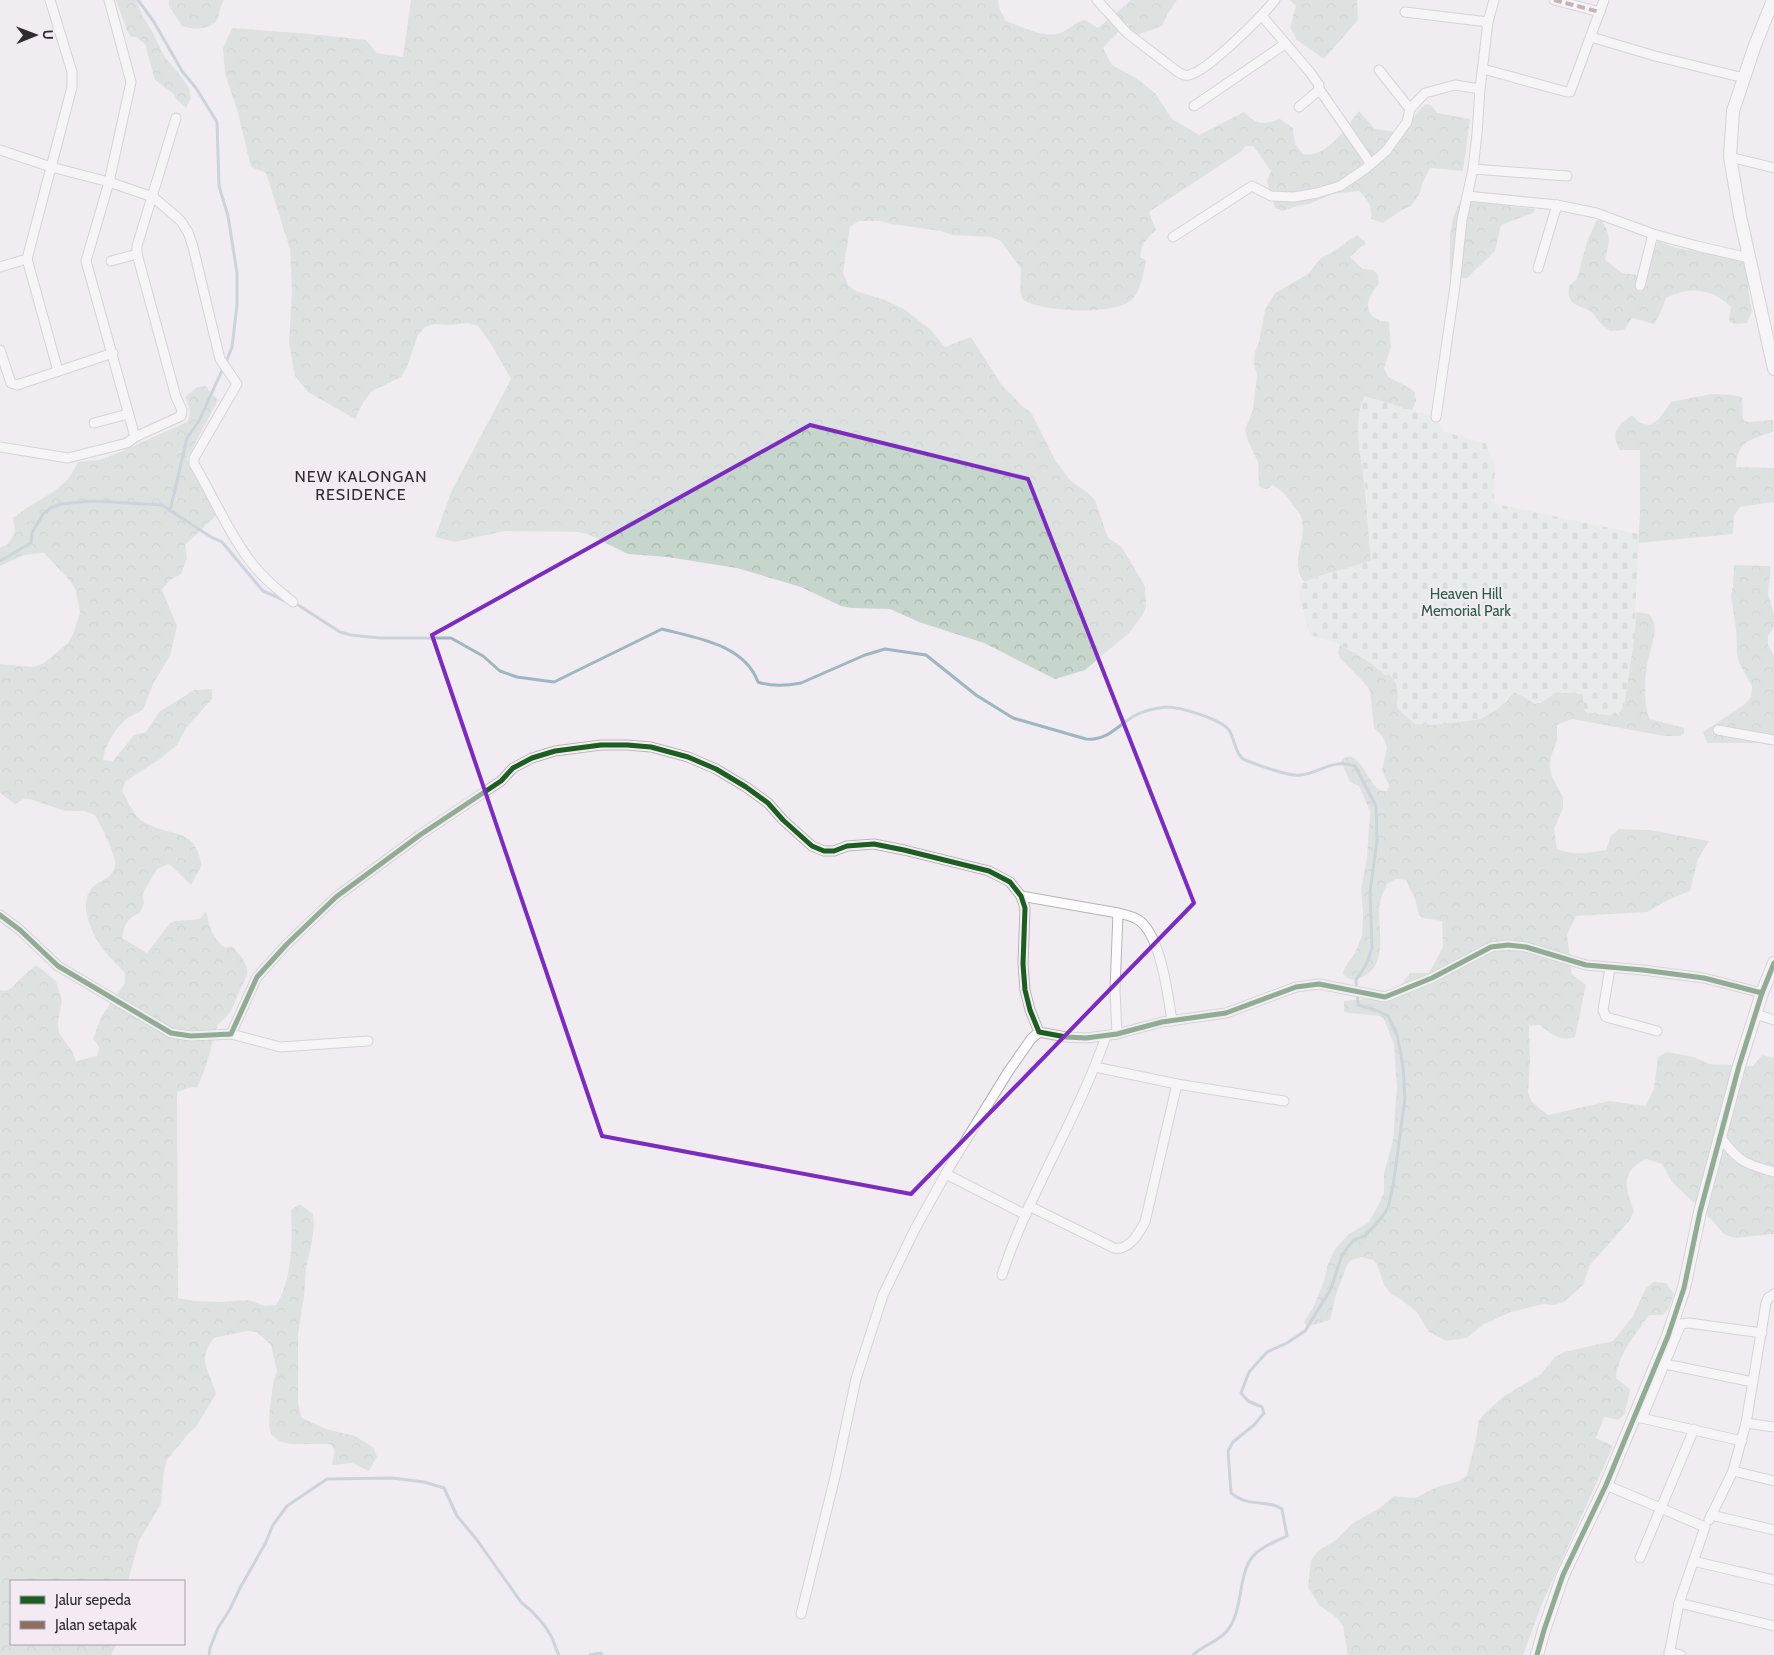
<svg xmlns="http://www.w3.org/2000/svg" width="1774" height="1655" font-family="Cabin,sans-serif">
	<defs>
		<pattern id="forest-crowns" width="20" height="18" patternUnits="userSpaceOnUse" patternTransform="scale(1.25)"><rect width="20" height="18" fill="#c6d6cd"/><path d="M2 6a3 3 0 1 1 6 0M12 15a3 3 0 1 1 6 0" fill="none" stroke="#aab8b0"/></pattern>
		<pattern id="cemetery-stones" width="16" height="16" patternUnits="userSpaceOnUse" patternTransform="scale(1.25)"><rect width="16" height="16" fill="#dde9e3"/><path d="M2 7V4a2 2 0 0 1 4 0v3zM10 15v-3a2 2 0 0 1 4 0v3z" fill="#bec8c3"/></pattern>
	</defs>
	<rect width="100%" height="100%" fill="#f1ecf2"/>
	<g fill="url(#forest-crowns)">
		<path d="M116,0H136L142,15L151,29L164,56L181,76L189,88L191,98L186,108L176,99L174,94L155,80L145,44L136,37H131L128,33Z"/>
		<path d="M169,0H224C220,6 220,14 217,20C211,30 191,30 182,26L169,6Z"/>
		<path d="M411,0H998L999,8L1006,21C1021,26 1040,37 1057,34C1068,32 1075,21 1085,20L1098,28L1131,0H1177L1167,15L1162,26L1134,36L1127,23L1103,48L1112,65L1136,78L1155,93L1172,119L1199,135L1244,112C1257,125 1262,125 1280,119L1293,128L1295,144L1303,154C1328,158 1345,128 1359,111L1375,129L1405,133L1417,112L1426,104L1431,105L1437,113L1470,119L1463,171L1430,168L1423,182L1420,193L1411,206L1402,210L1383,223L1371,219C1372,205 1368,200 1359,191L1333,194L1309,204L1294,207L1283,211L1275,208L1267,181L1271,171L1253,146H1246L1239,153L1149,212L1156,230C1148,238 1139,245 1141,258L1146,260C1144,272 1140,295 1129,302C1108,315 1044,312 1023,300L1020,291L1021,269L1001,241L991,237L952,235L941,231L891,224L880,221H859L850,227L843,273L848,285L856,291L885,300L904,309L930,329L945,347L971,337L1001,384L1022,406L1031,412L1055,460L1070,480L1088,493L1095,500L1108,538L1121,546L1145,586L1146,607L1142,616L1129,633L1085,670L1055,679L984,643L919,622L890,609L851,608L841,606L801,587L737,568L667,557L628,554L588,534L578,532L505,531L455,542L435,537L452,490L511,379L491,344L478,326L468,323L449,325L435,324L425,327L418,335L407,367L401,377L372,391L364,401L355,419L308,392L295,376L289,343L292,292L290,249L266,173L251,167L238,113L225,74L223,48L232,28L311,34L366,40L377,53L403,57Z"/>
		<path d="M1290,0H1357L1358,20L1324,59L1297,40L1290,27L1296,6Z"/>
		<path d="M1465,189L1477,193L1487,203L1535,209L1533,213L1501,225L1495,251L1467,278H1452L1450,272V234L1453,218Z"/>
		<path d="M1601,220C1612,235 1609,243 1605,260L1622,273L1644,276L1658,241L1677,248L1734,258L1743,248L1748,263V288L1752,311L1747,323L1734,324L1729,321L1731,307C1711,288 1690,286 1666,298L1660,314L1654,324L1632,318L1624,330L1610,331C1606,328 1601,324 1598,320C1595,317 1594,313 1590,311C1578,304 1566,306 1569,286L1577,279L1587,242L1596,221Z"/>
		<path d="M1357,235L1364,241L1366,245L1362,246L1350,257L1363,269L1373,270L1377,273L1379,284C1364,300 1362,320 1389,322L1391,347L1384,368L1388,377L1406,386L1415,392L1416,401L1412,411L1395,406L1359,424L1360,449L1365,490L1371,561L1320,576L1304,582C1288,561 1309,539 1301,517C1300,512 1294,508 1292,504C1286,495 1282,490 1272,485C1268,490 1265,490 1259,486L1258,462L1248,441L1245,430L1253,410L1257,375L1254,364L1255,352L1259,342L1265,310L1275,293L1308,274L1322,257L1331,253Z"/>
		<path d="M205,386L218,400L187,459C192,469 194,466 202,472C211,479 219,498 223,509L185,545L187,558L181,574L169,581L162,590L177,626L170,656L153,684L143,710C137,713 130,716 125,720C114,731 105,745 103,760L113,761L134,735L146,732L159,712L194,690L212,689V699L187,727L177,745L160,759L126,781L122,791C128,801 134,817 144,822C174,839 193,825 202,865L191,885L169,864L157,869L143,893L144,903L140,913C126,919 125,924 122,938L147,953L170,923L175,921L200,919L206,911C210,928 211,936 225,948L232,946C238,953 245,960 247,969C248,977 244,981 241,988C234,1003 233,1014 218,1024C211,1045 207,1068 197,1088L192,1087L177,1092L178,1298L194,1301L219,1302L249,1300L265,1306L276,1305C292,1281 293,1238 291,1210L300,1204L313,1214L314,1227L311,1247L306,1268L304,1296L298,1335V1404L302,1418L326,1429L355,1436L374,1448L377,1457L369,1471L352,1463L332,1465C333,1456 338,1451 330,1444H290L279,1441L271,1434L269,1425L270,1406L274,1380L277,1371L271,1345L257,1332L247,1331L214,1338C196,1361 210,1370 216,1394L196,1427L188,1434L167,1460L164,1470L161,1504L139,1541L128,1581H11V1644H117L111,1655H0V990C10,993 14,985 20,979C25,974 31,970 36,965L56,981L62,1002L58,1022L59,1033L72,1051L76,1061L97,1056L99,1047L93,1039L101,1017L125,983V973C116,963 104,953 97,940C89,926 78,900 94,886C101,880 114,877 115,865C116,853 101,827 95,815L85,811H65L30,799H24L15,804L0,793V664L34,667L44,663L68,643L73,634L80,613L76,591L71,582L44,553L24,555L0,566V548L8,544L15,532L13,518C30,504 53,495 68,479C72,474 75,467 78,462L100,460L118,453L187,422C192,413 189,406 185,397L197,387Z"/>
		<path d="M1711,394L1732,395L1742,397L1743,420L1748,422L1773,420L1774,431C1750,441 1738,439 1736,467L1774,468V502L1740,507L1734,516L1733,534L1638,543L1640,514V450H1620C1610,433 1617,426 1632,415L1640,423L1650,425L1659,419L1671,402Z"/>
		<path d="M1734,565L1771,566L1768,594L1774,614V627L1768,636V645L1774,655V743H1707L1703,732L1744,705L1751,697L1752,686L1739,663L1737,653L1736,629L1731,596L1733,585Z"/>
		<path d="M1636,612L1649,614C1661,628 1651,644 1648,660C1645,673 1643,708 1650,719L1684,728V733L1680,736H1664L1572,719L1557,725V740L1551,757L1550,767L1552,777L1563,797V808L1554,829L1557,849C1574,856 1588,853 1606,850L1611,836L1619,829L1650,830L1709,841L1698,859L1690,891L1670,899L1647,912L1576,916L1567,935L1572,974L1586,985L1575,1037C1559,1042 1552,1034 1539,1025L1529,1026L1530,1060L1528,1093L1532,1102L1548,1115L1610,1101L1646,1106L1654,1088L1658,1057L1667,1052L1694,1057L1709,1064L1753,1066L1762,1055L1774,1058V1234L1735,1238L1724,1234L1710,1218L1672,1182L1662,1164L1646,1159C1619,1172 1626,1188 1634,1212L1629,1221L1590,1265L1583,1285L1564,1302L1554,1305L1543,1304L1511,1312L1484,1324L1467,1338L1446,1341L1428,1331L1417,1312L1400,1299L1391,1294L1384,1285L1377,1264L1373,1260L1361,1257L1350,1261L1347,1265L1336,1295L1330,1320L1307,1327L1304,1322L1313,1308L1324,1281L1328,1264L1335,1249L1349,1234L1369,1222L1380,1202L1384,1192V1173L1393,1140L1397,1088L1394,1045L1384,1019L1380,1016L1349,1013L1344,1011V1001L1364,999L1381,1000L1400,986L1410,973H1429L1443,947L1442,921L1423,918L1419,915L1415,899L1406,880L1396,879L1387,884C1385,889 1381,896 1380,902C1376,925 1391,967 1360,978C1352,980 1349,981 1343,974L1344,969L1356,951L1362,935L1363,913L1361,890L1367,858L1370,811L1359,786L1350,782L1341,761C1356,744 1367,779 1376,787C1380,791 1383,791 1387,791L1389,786L1382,770L1387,747L1382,736L1374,728L1370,691L1367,686L1340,658L1338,653L1340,645L1370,662L1385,675L1390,674L1397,685V707L1425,725L1481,719L1506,702L1511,695H1521L1540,703L1557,692L1583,694L1584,709L1624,705L1634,638Z"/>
		<path d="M1654,1282L1666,1283L1674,1294L1669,1308L1663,1315H1649C1636,1334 1618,1354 1616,1378L1630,1389L1625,1414L1618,1420L1604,1417L1596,1438L1613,1446L1542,1604L1523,1655H1348L1343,1626L1337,1618L1319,1605L1308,1587L1311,1560L1318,1551L1336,1540L1353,1523L1380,1508L1394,1496L1415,1498L1437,1487L1459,1481L1467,1475L1475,1443L1479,1420L1486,1412L1503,1397L1541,1374L1555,1357L1564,1352L1613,1341L1633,1316L1646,1288Z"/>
	</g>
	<path fill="url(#cemetery-stones)" d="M1365,396L1428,415L1438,421L1444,432L1486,443C1487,452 1492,455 1494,462C1497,476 1490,490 1496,504L1639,534L1634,638L1624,705L1618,716L1587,713L1584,709L1583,694L1557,692L1545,700L1535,704L1521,695H1511L1498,709L1481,719L1435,725L1415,724L1400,711L1397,707V685L1390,674L1385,675L1370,662L1341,645L1310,635L1299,596L1301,584L1320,576L1371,561C1369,538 1368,515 1366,491C1362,464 1351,420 1365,396Z"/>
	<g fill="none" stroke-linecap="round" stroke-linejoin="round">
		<g stroke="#9db6c2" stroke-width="3">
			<path d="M138,0L154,22L182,71L196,88L217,122L219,186L228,216L237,273V305L232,347L226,362"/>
			<path d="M170,511L187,438L199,421L223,368"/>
			<path d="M0,561L31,543L32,533L43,514L51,508L61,504L93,501L162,505L211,537L222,542L263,591L286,601"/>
			<path d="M295,603L340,632L351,635L380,638H451L483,656L500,671L517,677L554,682L662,629C696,638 744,644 758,682C772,687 786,686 801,683L865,655L885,649L926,655L976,695L1013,718L1086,739C1109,741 1118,724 1136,715C1143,711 1158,708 1166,707C1180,707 1221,719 1229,730C1235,739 1235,755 1245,760C1255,764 1290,777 1300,775C1321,773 1332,758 1355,766L1376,806L1377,840L1370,892L1372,948L1366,965L1356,980L1358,1005L1378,1011L1388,1016L1397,1035L1403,1066L1405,1099L1393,1186L1388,1208L1382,1217L1365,1236L1354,1240L1347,1248L1341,1258L1331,1289L1305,1331L1287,1343L1267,1352L1249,1372L1241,1393L1248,1401L1262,1407L1264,1413L1254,1425L1233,1442L1228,1451L1231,1493C1249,1508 1268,1499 1282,1509L1287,1536C1278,1540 1268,1544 1260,1550C1235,1566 1246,1608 1227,1631C1218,1642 1203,1645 1193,1655"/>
			<path d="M209,1655L210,1648L218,1628L230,1609L240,1588L265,1544L273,1525L287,1506L327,1479L392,1478L424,1482L444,1488L457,1516L477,1540L521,1602C532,1611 545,1624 551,1636C555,1642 555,1649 559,1655"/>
			<path d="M590,1655L601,1653L602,1655"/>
		</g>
		<defs>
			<g id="street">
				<path d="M109,0L131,82L109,182L86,261L135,437"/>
				<path d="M1097,0L1127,33L1178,72C1181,74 1185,76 1189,75C1208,71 1262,16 1275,0"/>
				<path d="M1554,0L1600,12"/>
				<path d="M1405,12L1488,22"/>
				<path d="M1262,16L1309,71L1319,85L1318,91L1299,107"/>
				<path d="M1591,37L1655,56L1744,78"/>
				<path d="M1483,69L1567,92H1570L1604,0"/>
				<path d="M1379,70L1410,109"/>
				<path d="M1319,89L1371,164"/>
				<path d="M1194,106L1285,44"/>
				<path d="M0,150L51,167L109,182L153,197L180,220L188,232L193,247L220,359L237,384L194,458V464C213,496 228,532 251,562C263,578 278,590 293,602"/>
				<path d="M1730,157L1774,168"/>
				<path d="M1473,169L1567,176"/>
				<path d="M1467,196L1557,205L1596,213L1653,234L1697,246L1749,258"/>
				<path d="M1173,237L1252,186L1271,196L1294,197L1317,193L1340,186L1365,169L1386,151L1407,122L1410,109L1425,93L1455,85L1480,89"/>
				<path d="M27,259L58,371"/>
				<path d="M111,261L137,254"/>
				<path d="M0,267L27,259L72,87V72L50,0"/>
				<path d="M1538,268L1557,205"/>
				<path d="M1640,286L1653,234"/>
				<path d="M0,350L11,383L17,385L113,353"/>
				<path d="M1436,417L1455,286L1462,220L1473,169L1477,134L1480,89L1488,22L1494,0"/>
				<path d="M94,423L128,414"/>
				<path d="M0,447L68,458L127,443L135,437L181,416L182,410L176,397L137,254V246L176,118"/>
				<path d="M1718,730L1774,740"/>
				<path d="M1021,896L1118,913C1126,915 1134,916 1140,921C1161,938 1168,995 1172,1021"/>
				<path d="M0,915L20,930L58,966L171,1033L191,1036L231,1034L257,977L287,944L336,897L420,835L501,781L513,768L532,758L555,751L601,745H627L651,747L688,757L716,769L746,787L768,803L783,820L812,846L824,851H834L847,846L874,844L904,850L989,871L1010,882L1021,896L1025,908L1023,964L1025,990L1030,1010L1039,1032L1066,1037L1086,1038L1117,1034L1162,1022L1226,1013L1296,987L1319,984L1385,997L1432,978L1491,947L1508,945L1526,947L1586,965L1643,970L1704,978L1762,993"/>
				<path d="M1610,968L1603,1010L1606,1017L1657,1031"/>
				<path d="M1756,1014L1774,1020"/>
				<path d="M231,1034L280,1047L368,1041"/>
				<path d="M1117,1034L1115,990L1118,913"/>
				<path d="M1095,1067L1177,1084L1284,1101"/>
				<path d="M1721,1138C1739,1162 1745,1164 1774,1172"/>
				<path d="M946,1174L1026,1215"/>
				<path d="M1029,1206L1114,1248C1129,1251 1139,1233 1145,1222L1177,1084"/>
				<path d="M1002,1275C1029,1192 1078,1118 1106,1036"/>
				<path d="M1774,1294L1768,1298L1766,1303L1746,1423L1733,1471L1774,1481"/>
				<path d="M1665,1364L1753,1382"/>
				<path d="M1637,1417L1742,1441"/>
				<path d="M1642,1418L1681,1324L1689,1323L1762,1333"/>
				<path d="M1746,1423L1774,1427"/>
				<path d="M1606,1485L1705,1527L1679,1603L1669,1655"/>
				<path d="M1711,1515L1774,1530"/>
				<path d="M1709,1520L1733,1471"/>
				<path d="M1640,1558L1694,1429"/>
				<path d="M1693,1561L1774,1580"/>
				<path d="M1679,1603L1774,1626"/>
				<path d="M801,1614L835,1477L856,1379L883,1295L915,1229L950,1166L1008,1072L1031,1039L1039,1032"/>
				<path d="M1669,1652L1681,1655"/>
			</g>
			<g id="secondary">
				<path d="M1773,0L1754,48L1733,111L1730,157L1740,216L1774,369"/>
				<path d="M1537,1655L1544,1630L1563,1575L1606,1485L1668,1336L1684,1288L1700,1212L1739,1066L1762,993L1774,963"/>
			</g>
		</defs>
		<use href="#street" stroke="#b7b3b8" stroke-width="11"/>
		<use href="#secondary" stroke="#b7b3b8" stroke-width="14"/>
		<use href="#street" stroke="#fdfcfd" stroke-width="9"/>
		<use href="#secondary" stroke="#fdfcfd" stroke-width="12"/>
		<path stroke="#8d6e63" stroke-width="4" stroke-dasharray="8 4" stroke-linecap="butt" d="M1554,0L1600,12"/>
		<defs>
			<g id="cycleway">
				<path d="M0,915L20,930L58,966L171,1033L191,1036L231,1034L257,977L287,944L336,897L420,835L501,781L513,768L532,758L555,751L601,745H627L651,747L688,757L716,769L746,787L768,803L783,820L812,846L824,851H834L847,846L874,844L904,850L989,871L1010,882L1021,896L1025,908L1023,964L1025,990L1030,1010L1039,1032L1066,1037L1086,1038L1117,1034L1162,1022L1226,1013L1296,987L1319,984L1385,997L1432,978L1491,947L1508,945L1526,947L1586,965L1643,970L1704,978L1762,993"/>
				<path d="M1537,1655L1544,1630L1563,1575L1606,1485L1668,1336L1684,1288L1700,1212L1739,1066L1762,993L1774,963"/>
			</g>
		</defs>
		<use href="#cycleway" stroke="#f3eaf4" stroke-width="8"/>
		<use href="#cycleway" stroke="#1b5e20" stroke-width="5"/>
	</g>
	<path d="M0 0H1774V1655H0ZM810,425L1028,479L1194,903L911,1194L602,1136L432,635Z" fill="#f1ecf2" fill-opacity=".55" fill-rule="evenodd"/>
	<path fill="none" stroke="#7b2cbf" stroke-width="4" stroke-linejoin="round" d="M810,425L1028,479L1194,903L911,1194L602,1136L432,635Z"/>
	<g text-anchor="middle" stroke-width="4" stroke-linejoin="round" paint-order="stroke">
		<g font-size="15" fill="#275f41" stroke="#f3eaf4">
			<text x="1466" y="599">Heaven Hill<tspan x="1466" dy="17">Memorial Park</tspan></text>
		</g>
		<g font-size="16" letter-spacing="1" fill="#2f2c30" stroke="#f3eaf4">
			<text x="361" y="482">NEW KALONGAN<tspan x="361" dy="18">RESIDENCE</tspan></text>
		</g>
	</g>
	<rect x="10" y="1580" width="175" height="65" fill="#f3eaf4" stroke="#a59ea6"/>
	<rect x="20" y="1596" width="25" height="8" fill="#1b5e20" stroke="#a59ea6"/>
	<text x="55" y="1605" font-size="15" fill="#2f2c30">Jalur sepeda</text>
	<rect x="20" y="1621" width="25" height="8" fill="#8d6e63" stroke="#a59ea6"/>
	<text x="55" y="1630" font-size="15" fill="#2f2c30">Jalan setapak</text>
	<g transform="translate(35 35) rotate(89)" stroke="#f3eaf4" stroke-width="4" paint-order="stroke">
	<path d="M0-4L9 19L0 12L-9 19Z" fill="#2f2c30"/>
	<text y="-8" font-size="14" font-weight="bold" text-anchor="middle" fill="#2f2c30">U</text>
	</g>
</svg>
